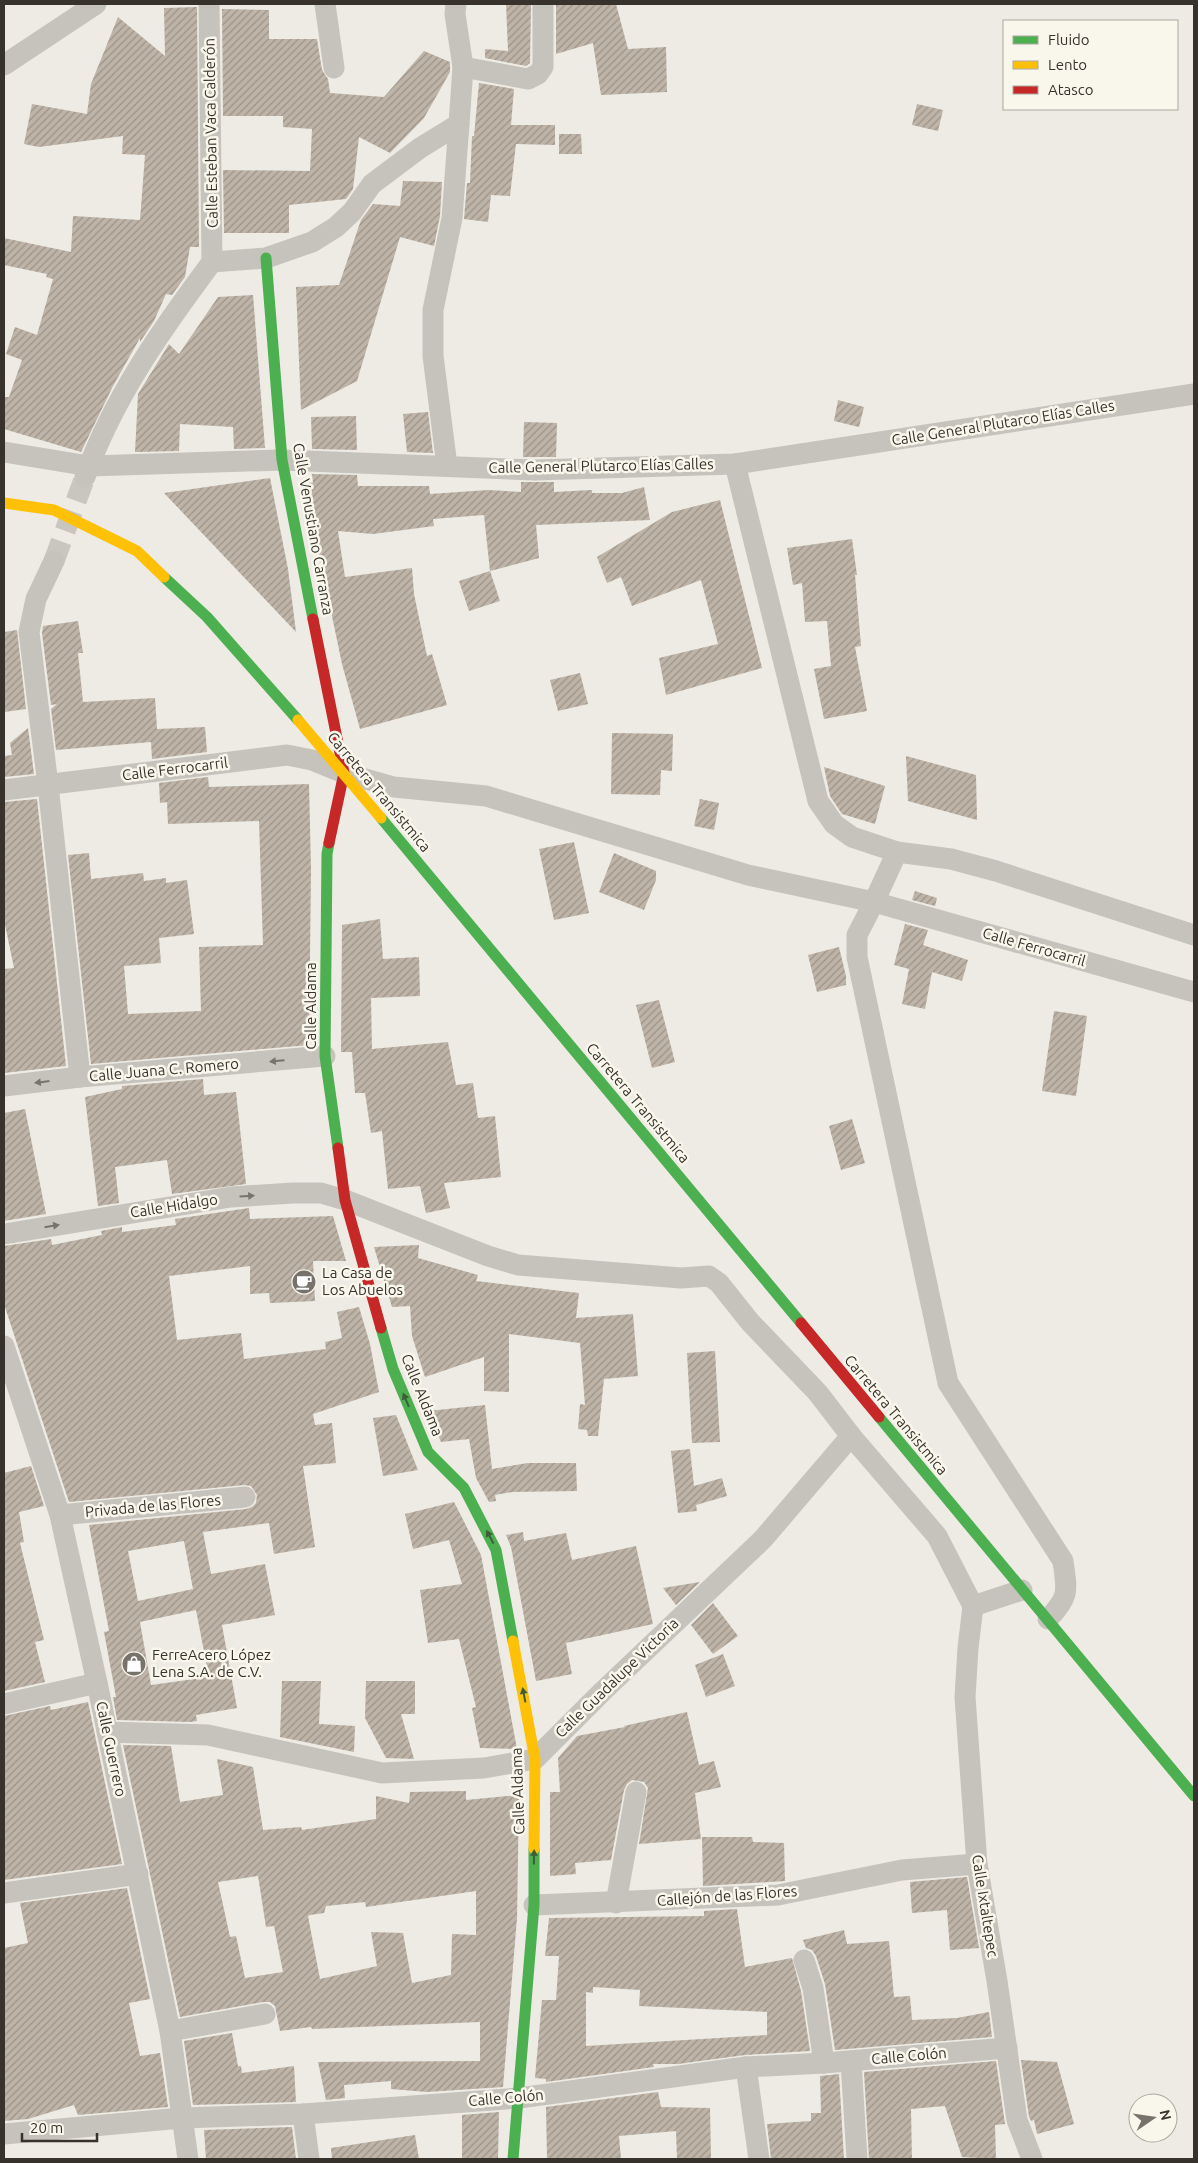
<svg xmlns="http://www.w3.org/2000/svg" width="1198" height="2163" font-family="Ubuntu,sans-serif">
	<defs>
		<pattern id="building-hatch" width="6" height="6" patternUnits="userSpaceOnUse" patternTransform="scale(1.25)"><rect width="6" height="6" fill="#bfb4a8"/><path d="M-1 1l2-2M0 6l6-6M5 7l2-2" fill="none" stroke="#9c9389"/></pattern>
	</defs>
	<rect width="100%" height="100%" fill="#edebe4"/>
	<g fill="url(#building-hatch)" fill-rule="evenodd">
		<path d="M506,4H531L530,63L526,66L485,58V49L508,51Z"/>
		<path d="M556,4H616L628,49L666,47L667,92L601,95L593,43L556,54Z"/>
		<path d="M197,7L199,247H190L185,277L172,295L166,294L154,321L140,342V338L113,386L81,452L4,429V397H9L22,360L6,354L15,327L37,335L53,279L46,277L47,274L4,265V238L71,252L73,216L140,220L145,155L122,154L123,136L39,147L24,144L32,104L87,114L91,84L118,17L165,56L164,8Z"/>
		<path d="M222,9L269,10V39H317L322,70L328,79L330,93L384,97L424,51L450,62V72L424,118L390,153L359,137L353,189L346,199L289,205V233H224L223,170L310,171L312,129L283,127V116H223Z"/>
		<path d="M479,83L514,89L511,125H555V145L516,144L510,196L491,195L488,222L464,219L467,183H470L472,136H474Z"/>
		<path d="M917,104L943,110L938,131L912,125Z"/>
		<path d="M559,134H581L582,154H559Z"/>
		<path d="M403,181L442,182L440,216L434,246L400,237L357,381L301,410L296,287L339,285L361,220L373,204L400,206Z"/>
		<path d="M253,295L265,448L234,449L233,427L180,424L179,451L135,452L138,394L169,344L179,354L218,297Z"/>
		<path d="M838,400L864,407L859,427L834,421Z"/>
		<path d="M428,412L433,453L407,452L403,414Z"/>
		<path d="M356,416L357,450L312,449L311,417Z"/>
		<path d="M524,422L557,423L556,457H523Z"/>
		<path d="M312,474L357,475L358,486H429L430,494L488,490L521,492V482H554V492L592,490V493H622L644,487L650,520L536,525L539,558L490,571L484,515L433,519L434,526L373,534L338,531L345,577L412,568L414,594L427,656L432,654L447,705L360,729L342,664L304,482L313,483Z"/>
		<path d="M270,478L288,569L296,632L164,493Z"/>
		<path d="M720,500L762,668L666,695L659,658L718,644L701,580L632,606L621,577L607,583L597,557L672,512Z"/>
		<path d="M852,539L857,575H855L861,646L855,647L867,711L824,719L814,669L831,666L827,621L805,622L802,583L793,585L787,548Z"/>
		<path d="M490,571L500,601L469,611L459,581Z"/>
		<path d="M78,621L83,653H78L83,702L155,698L157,729L205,727L207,752L152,759L151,742L56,750L51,709L57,704L51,705L42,633L43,626Z"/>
		<path d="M17,630L26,709L4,712V632Z"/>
		<path d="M580,673L588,704L558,711L550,680Z"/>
		<path d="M28,728L34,774L4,777V756L12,755L10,743Z"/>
		<path d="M612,733L673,734L672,771L661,770L660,795L611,794Z"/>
		<path d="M906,756L976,775L977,820L908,801Z"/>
		<path d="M824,767L885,786L875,824L842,814L830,796Z"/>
		<path d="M208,777L209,787L309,784L311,869L309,1045L91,1064L68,855L89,853L91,879L143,873L144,881L166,878V883L187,880L194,934L159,938L161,963L124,966L128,1014L201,1011L199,947L263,945L259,821L168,824L167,802L160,803L159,783Z"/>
		<path d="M37,799L66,1066L4,1073V969L14,968L4,920V802Z"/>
		<path d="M700,799L719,803L714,830L694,826Z"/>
		<path d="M574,842L589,913L554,920L539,849Z"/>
		<path d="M614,853L656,871V880L644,910L599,892Z"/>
		<path d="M915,891L937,898L935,906L912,900Z"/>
		<path d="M380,919L383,959L419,957L420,996L371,998L372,1049L448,1042L456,1085L473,1083L478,1118L495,1116L501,1177L444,1183L450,1208L426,1213L420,1186L388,1189L382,1131L371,1133L365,1093H355L352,1052H341L342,925Z"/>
		<path d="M905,924L928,930L923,945L968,960L962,981L932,972L925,1009L902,1004L909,969L894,965Z"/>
		<path d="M839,947L846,976V985L817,992L808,955Z"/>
		<path d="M659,1000L675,1062L652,1068L636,1005Z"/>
		<path d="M1054,1011L1087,1016L1076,1096L1042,1091Z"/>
		<path d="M203,1079L204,1095L236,1092L246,1184L172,1194L167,1160L115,1167L119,1203L98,1206L85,1097L122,1089V1086Z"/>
		<path d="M25,1109L46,1214L4,1221V1113Z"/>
		<path d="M852,1119L865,1163L841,1170L829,1126Z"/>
		<path d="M249,1208L250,1219L333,1216L346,1261H313L315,1301L270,1303L269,1293L250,1294V1266L169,1276L177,1340L241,1333L244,1359L326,1349L325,1342L342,1338L337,1312L359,1307L370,1344L379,1392L313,1414L315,1425L332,1423L336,1463L303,1466L315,1547L274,1554L269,1523L203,1532L211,1574L265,1564L275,1615L222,1625L237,1708L196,1715L197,1721L190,1722L117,1720L113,1697H116L104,1632L109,1631L89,1525L246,1509L252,1507L256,1503L257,1495L251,1486L244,1485L69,1502L4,1304V1246L51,1239L52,1245L102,1235L101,1231L122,1227V1232L176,1225L175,1219ZM184,1541L193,1589L138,1601L128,1551ZM196,1610L209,1677L151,1685L140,1622Z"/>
		<path d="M419,1245L418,1258L478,1275L476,1281L579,1293L576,1318L633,1314L638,1376L604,1379L598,1436H588L587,1430L578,1429L580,1404L585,1405L580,1343L509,1334V1392L484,1391V1357L425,1377L412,1336L410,1306L392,1307L374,1247Z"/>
		<path d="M715,1351L720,1442L692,1443L687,1353Z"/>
		<path d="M485,1405L492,1469L528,1463H576L577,1491L512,1492L495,1495L496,1501L489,1502L476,1478L469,1439L441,1442L428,1411Z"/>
		<path d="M396,1415L418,1470L383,1476L373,1418Z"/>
		<path d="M690,1449L694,1486L722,1478L727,1496L696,1505L697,1511L678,1513L671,1451Z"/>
		<path d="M31,1466L44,1506L19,1512L24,1542L20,1543L44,1640L35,1642L45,1682L4,1691V1473Z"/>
		<path d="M454,1502L481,1555L517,1749L480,1748L472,1708L476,1707L459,1639L428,1643L420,1590L462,1584L449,1540L413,1549L405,1514Z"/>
		<path d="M523,1532L524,1541L566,1533L572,1560L636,1546L653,1624L566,1643L572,1674L536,1681L511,1547L506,1535Z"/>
		<path d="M700,1582L676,1605L663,1588Z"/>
		<path d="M713,1603L738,1636L713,1654L691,1625Z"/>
		<path d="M723,1654L735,1686L706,1697L695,1665Z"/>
		<path d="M282,1681H321L319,1724L355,1726L354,1752L280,1737Z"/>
		<path d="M366,1681H415V1714H401L414,1759L386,1758L365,1718Z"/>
		<path d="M88,1702L122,1864L4,1880V1716L50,1706L51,1710Z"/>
		<path d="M687,1712L699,1765L714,1761L721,1787L695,1793L701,1839L639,1844L648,1788L644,1782L632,1780L627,1784L624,1790L611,1860L575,1863L576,1874L550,1876V1792H560L558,1758L577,1736L625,1727L624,1726Z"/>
		<path d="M123,1745L171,1746L180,1802L223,1795L217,1759L253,1767L263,1830L301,1827L302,1830L376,1819V1796L409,1803L410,1792L466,1791V1800L519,1795L517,1918L503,2087L427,2092L391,2089V2081L344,2085L345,2098L326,2100L318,2062L480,2061V2022L312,2029L311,2027L280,2031L275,2006L270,2002H263L180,2017ZM258,1876L266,1927L274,1926L283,1972L245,1978L236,1936L230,1937L218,1882ZM476,1891V1935L452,1934L451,1975L412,1983L403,1933L371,1932L377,1966L320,1979L308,1916L310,1915L324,1913L326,1906L365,1902L366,1907Z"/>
		<path d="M702,1837H752L753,1842L784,1843L785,1881L703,1886Z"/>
		<path d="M967,1877L979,1948L950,1950L947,1910L912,1913L910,1882Z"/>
		<path d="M127,1888L150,1999L129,2003L140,2056L160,2053L168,2107L78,2115L74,2105L28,2119L4,2121V1948L28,1943L20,1903Z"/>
		<path d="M737,1909L745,1967L792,1958L801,1991L810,2051L745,2055L678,2064H653L654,2067L546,2082V2079L535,2078L542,2000H556L559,1956H545L549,1918L704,1916V1911ZM593,1987L640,1990L639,2006L767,2012V2035L586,2046V1992L593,1993Z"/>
		<path d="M844,1930L847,1944L889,1941L894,1997L910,1996L912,2020L957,2018L989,2012L992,2037L835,2050L825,1984L816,1956L812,1950L806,1948L803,1940Z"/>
		<path d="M232,2033L238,2066H241L242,2073L294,2066L296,2102L193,2105L184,2041Z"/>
		<path d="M1021,2060L1057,2062L1074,2124L1037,2134L1034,2120L1031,2121L1029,2117Z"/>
		<path d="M996,2061L1005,2124L995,2125L996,2159L962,2157L945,2106L911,2109L912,2159H869L864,2072Z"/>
		<path d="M839,2074L844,2159H771L767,2124L811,2121V2113H821L820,2076Z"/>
		<path d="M658,2092L661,2107L710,2108L711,2159H677L676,2131L619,2136L621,2159H547L546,2107Z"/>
		<path d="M499,2112L498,2159H462V2115Z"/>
		<path d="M292,2127L296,2159H206L204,2130Z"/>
		<path d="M415,2135L419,2159H332L331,2148Z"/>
	</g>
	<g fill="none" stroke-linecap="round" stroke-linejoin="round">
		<path stroke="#c9c6bf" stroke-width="21" stroke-dasharray="21 11" stroke-linecap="butt" d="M54,561L85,477"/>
		<g stroke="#c6c3bd" stroke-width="21">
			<path d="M209,4L212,262"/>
			<path d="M325,4L334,68"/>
			<path d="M4,65L96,4"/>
			<path d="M463,67L528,79L538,74L543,67V4"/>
			<path d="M4,452L89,466L282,460L535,470L735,464L1194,394"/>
			<path d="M735,464L818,801L834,824L852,837L897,852"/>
			<path d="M447,466L433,356V310L452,218L459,124"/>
			<path d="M85,477C113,398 162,329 212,262L266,258L312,242L336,227L352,212L372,184L420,148L459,124L463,67L455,14L456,4"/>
			<path d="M54,561L36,599L29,632L48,785L80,1077"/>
			<path d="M4,790L287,755L312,760L344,773L394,787L486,796L748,875L874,902L1194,992"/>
			<path d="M4,1086L80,1077L325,1056"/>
			<path d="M4,1234L231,1197L293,1193H321L345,1200L488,1256L518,1265L681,1278L709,1276L719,1283L750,1322L818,1393L851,1436"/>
			<path d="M4,1346L60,1515L97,1683L170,2031L188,2159"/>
			<path d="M60,1515L245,1497"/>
			<path d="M973,1606L968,1648L965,1697L977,1864L997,1981L1017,2120L1032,2159"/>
			<path d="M973,1606L1022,1590"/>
			<path d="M1048,1619C1070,1596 1067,1591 1063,1561L948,1383L857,957V935L874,902L897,852L951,859L996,871L1194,935"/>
			<path d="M4,1704L97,1683"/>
			<path d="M107,1732L208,1735L382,1773L484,1768L535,1759L603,1691L763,1539L851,1436L937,1536L973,1606"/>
			<path d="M4,1893L138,1874"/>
			<path d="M616,1903L636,1792"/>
			<path d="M534,1905L778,1895L902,1870L977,1864"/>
			<path d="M804,1960L813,1988L824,2063"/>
			<path d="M170,2031L265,2014"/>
			<path d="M851,2061L857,2159"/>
			<path d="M746,2067L759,2159"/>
			<path d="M303,2114L309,2159"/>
			<path d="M4,2134L182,2118L303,2114L519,2098L746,2067L824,2063L1007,2048"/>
		</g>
		<g stroke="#4caf50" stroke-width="11">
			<path d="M266,258L282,460L313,619"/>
			<path d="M164,577L207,617L298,720"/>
			<path d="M381,818L801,1323"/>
			<path d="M329,843L327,854L325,1056L338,1148"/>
			<path d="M381,1328L393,1369L428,1452L464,1488L496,1550L513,1641"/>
			<path d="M879,1417L1194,1796"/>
			<path d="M513,2159L534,1905V1849"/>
		</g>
		<g stroke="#ffc107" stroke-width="11">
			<path d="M4,503L54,510L137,551L164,577"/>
			<path d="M513,1641L535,1759L534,1849"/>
		</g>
		<g stroke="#c62828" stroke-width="11">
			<path d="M313,619L344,773L329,843"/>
			<path d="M338,1148L345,1200L381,1328"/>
			<path d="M801,1323L879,1417"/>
		</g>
		<path stroke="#ffc107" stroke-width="11" d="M298,720L381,818"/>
	</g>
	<defs><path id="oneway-solid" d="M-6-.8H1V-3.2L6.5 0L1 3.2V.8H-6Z" transform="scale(1.25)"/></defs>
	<g fill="#77736d">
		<use href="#oneway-solid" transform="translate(277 1061) rotate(175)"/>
		<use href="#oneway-solid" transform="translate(42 1082) rotate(173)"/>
		<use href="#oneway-solid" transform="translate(247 1196) rotate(-4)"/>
		<use href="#oneway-solid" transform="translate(52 1226) rotate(-9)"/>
	</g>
	<g fill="#3e5e38">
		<use href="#oneway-solid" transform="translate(406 1400) rotate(-113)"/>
		<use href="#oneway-solid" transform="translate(490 1537) rotate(-118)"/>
		<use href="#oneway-solid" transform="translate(524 1695) rotate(-101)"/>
		<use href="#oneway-solid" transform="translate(534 1857) rotate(-89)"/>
	</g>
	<defs>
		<symbol id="cafe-disc" viewBox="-11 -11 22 22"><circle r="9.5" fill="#77736c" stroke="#f9f6ec"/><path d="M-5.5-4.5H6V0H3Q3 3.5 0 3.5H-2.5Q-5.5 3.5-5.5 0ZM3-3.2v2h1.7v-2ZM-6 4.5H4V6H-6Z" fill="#fff"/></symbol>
		<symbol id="shop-disc" viewBox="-11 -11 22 22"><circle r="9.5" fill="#77736c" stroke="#f9f6ec"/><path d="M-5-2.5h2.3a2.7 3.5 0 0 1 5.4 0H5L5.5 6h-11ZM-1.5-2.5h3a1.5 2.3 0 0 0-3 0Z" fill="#fff"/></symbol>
	</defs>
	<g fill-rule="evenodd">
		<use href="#cafe-disc" x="290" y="1268" width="28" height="28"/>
		<use href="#shop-disc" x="120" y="1650" width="28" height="28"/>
	</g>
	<g text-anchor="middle" stroke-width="5" stroke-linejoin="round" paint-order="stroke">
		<g font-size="15" fill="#37322b" stroke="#f9f6ec">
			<text transform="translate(211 133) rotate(-91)" y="5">Calle Esteban Vaca Calderón</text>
			<text transform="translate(1003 423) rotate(-9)" y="5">Calle General Plutarco Elías Calles</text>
			<text transform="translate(601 466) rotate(-1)" y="5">Calle General Plutarco Elías Calles</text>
			<text transform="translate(313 529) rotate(80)" y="5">Calle Venustiano Carranza</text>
			<text transform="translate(175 769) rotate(-7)" y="5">Calle Ferrocarril</text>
			<text transform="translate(379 792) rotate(50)" y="5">Carretera Transistmica</text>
			<text transform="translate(1034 947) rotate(16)" y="5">Calle Ferrocarril</text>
			<text transform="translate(311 1006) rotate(-90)" y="5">Calle Aldama</text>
			<text transform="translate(164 1070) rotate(-5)" y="5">Calle Juana C. Romero</text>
			<text transform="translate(638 1103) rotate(50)" y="5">Carretera Transistmica</text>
			<text transform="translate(174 1206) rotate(-9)" y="5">Calle Hidalgo</text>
			<text transform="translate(422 1395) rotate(68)" y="5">Calle Aldama</text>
			<text transform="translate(896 1415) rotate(50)" y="5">Carretera Transistmica</text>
			<text transform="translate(153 1506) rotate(-5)" y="5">Privada de las Flores</text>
			<text transform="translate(617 1678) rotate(-44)" y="5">Calle Guadalupe Victoria</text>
			<text transform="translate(111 1749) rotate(78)" y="5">Calle Guerrero</text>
			<text transform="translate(518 1791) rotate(-92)" y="5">Calle Aldama</text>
			<text transform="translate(727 1896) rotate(-4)" y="5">Callejón de las Flores</text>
			<text transform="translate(985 1906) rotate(81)" y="5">Calle Ixtaltepec</text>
			<text transform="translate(909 2056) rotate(-5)" y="5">Calle Colón</text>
			<text transform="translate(506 2098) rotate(-5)" y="5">Calle Colón</text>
		</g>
		<g font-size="15" fill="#37322b" stroke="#f9f6ec" text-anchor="start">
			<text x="322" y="1278">La Casa de<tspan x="322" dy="17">Los Abuelos</tspan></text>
			<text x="152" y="1660">FerreAcero López<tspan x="152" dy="17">Lena S.A. de C.V.</tspan></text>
		</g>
	</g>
	<rect width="1198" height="2163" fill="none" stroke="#37322b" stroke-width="10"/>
	<rect x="1003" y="20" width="175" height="90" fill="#f9f6ec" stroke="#aba89f"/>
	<rect x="1013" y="36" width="25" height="8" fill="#4caf50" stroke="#aba89f"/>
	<text x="1048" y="45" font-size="15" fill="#37322b">Fluido</text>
	<rect x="1013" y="61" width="25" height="8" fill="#ffc107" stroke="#aba89f"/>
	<text x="1048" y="70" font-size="15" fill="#37322b">Lento</text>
	<rect x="1013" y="86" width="25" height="8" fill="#c62828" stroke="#aba89f"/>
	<text x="1048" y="95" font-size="15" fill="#37322b">Atasco</text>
	<g transform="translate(1153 2118) rotate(77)"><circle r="24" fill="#f9f6ec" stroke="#aba89f"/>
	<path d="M0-4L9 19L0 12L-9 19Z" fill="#77736c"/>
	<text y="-8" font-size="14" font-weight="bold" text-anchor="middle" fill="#37322b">N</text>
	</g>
	<path d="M22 2133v8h75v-8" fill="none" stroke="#37322b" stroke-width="2.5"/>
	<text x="30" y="2133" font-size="15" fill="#37322b" stroke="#f9f6ec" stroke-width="4" paint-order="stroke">20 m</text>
</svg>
